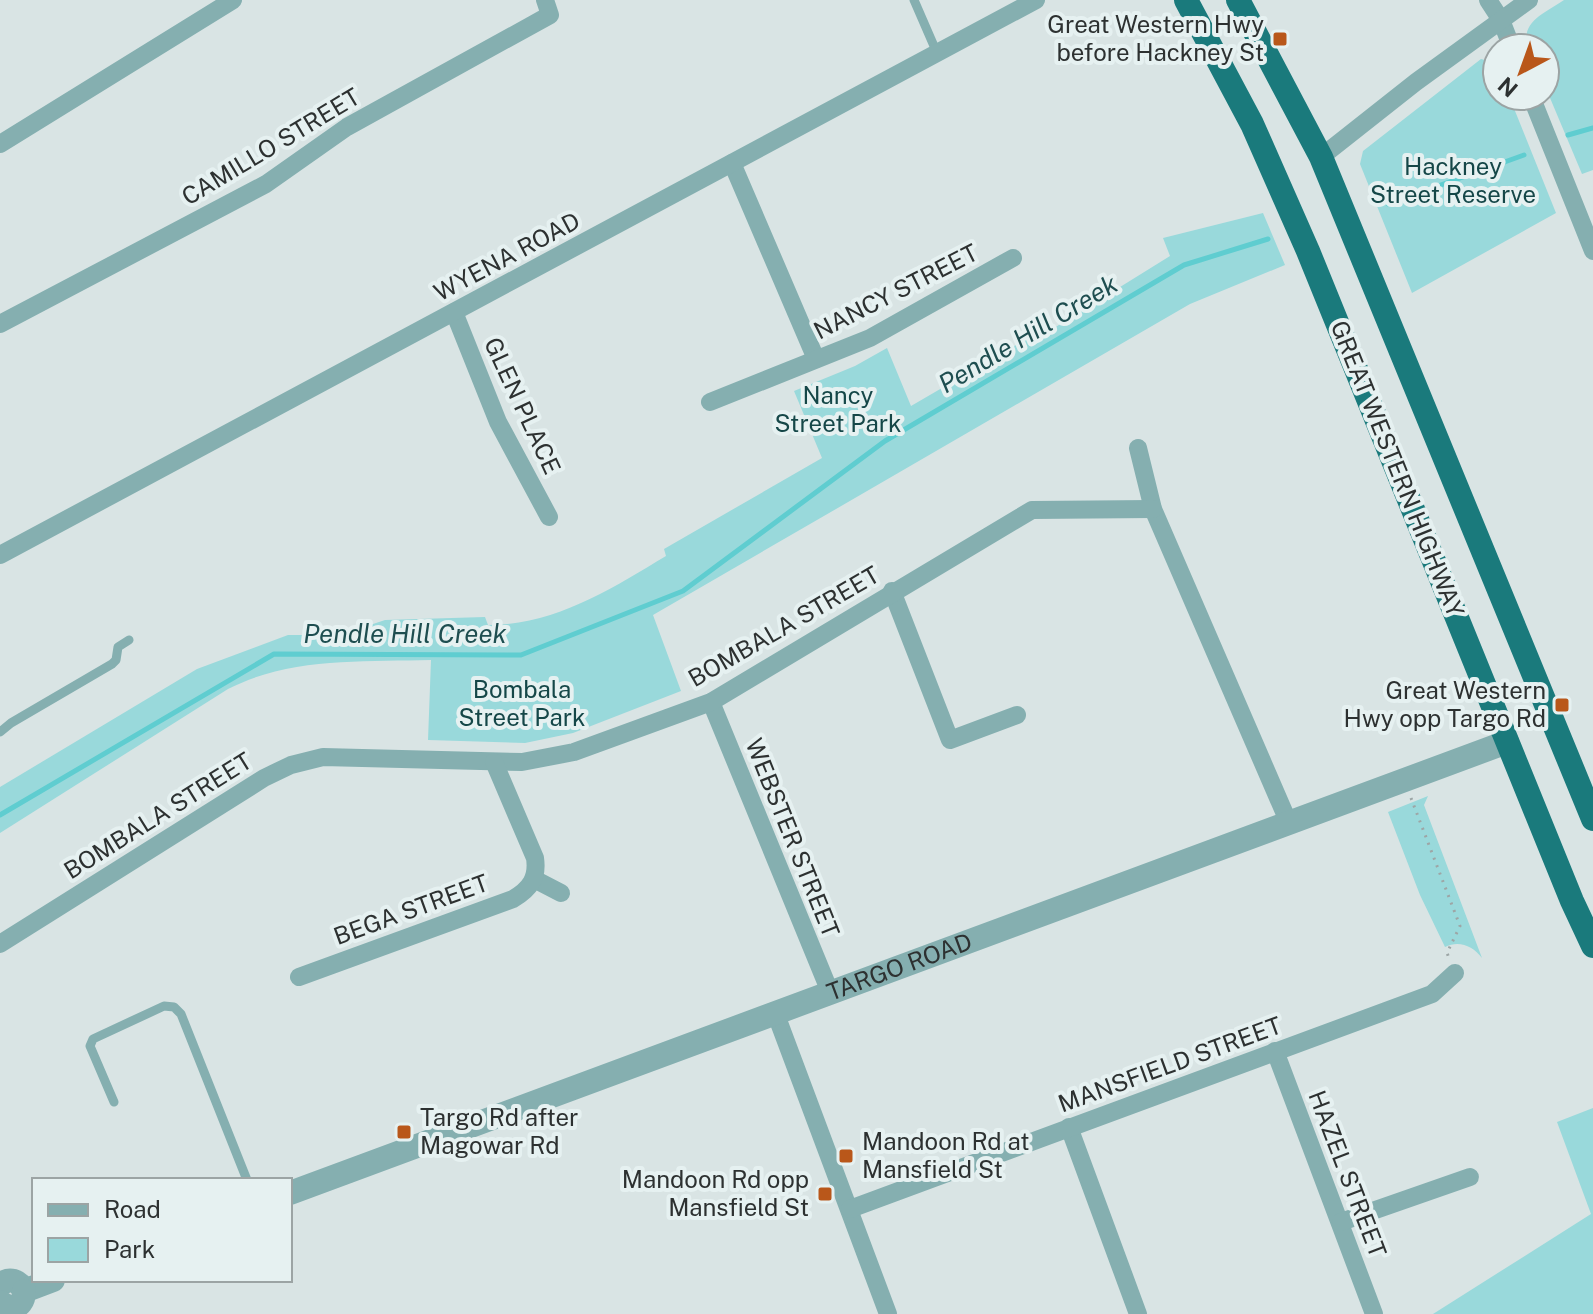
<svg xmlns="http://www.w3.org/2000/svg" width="1593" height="1314" font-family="'Public Sans',sans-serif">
	<rect width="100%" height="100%" fill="#d9e4e4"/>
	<g fill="#99d9db">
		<path d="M1564,0H1593V170L1582,174L1545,86V48H1529C1518,23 1545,13 1564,0Z"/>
		<path d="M1481,59L1496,63L1497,96H1509L1556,213L1412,293L1360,164L1363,151Z"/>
		<path d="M1263,213L1285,265L1190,304L653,615L681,691L573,733L525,743L428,740L431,660C362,662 290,657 228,689L0,833V787L197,669L288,635H340L385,620L485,617L488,625C555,625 611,589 666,556L664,549L822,458L794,391L855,366L887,348L911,406L1052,324L1054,328L1170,256L1163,238Z"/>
		<path d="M1428,796L1424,805L1482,958C1473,946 1459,940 1445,947L1420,895L1388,812Z"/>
		<path d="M1593,1108V1314H1433L1591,1214L1557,1122Z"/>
	</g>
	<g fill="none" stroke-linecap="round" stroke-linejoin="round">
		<g stroke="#5fcdd0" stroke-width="5">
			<path d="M1568,135L1593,128"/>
			<path d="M1388,204L1524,155"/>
			<path d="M0,815L274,654L521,655L683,591L885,441L1184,265L1268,239"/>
		</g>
		<path stroke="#9da6a6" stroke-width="3" stroke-dasharray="2 6" stroke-linecap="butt" d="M1411,798L1460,926L1447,953L1449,958"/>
		<g stroke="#85afb0" stroke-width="9">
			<path d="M914,0L937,53"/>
			<path d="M0,732L11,723L112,664L116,660L118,647L129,640"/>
			<path d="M114,1102L90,1046L93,1039L164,1006L174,1007L181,1014L247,1180"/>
		</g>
		<g stroke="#85afb0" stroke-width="18">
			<path d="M1488,0L1501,20L1512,48"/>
			<path d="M1531,96L1593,251"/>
			<path d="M0,144L233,0"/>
			<path d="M1321,157L1416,82L1529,0"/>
			<path d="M732,163L816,359"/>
			<path d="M454,312L498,422L549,517"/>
			<path d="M0,324L266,184L347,127L550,15L545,0"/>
			<path d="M710,402L870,338L1013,258"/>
			<path d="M1138,448L1153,509L1288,821"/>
			<path d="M0,555L1036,0"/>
			<path d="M892,591L950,740L1017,715"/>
			<path d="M711,702L830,992"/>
			<path d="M534,879L561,893"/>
			<path d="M0,944L264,778L291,765L323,757L522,762L574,752L711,702L1032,510L1153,509"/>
			<path d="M299,977L513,899C530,889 538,878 535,858L494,762"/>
			<path d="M775,1012L888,1314"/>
			<path d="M1275,1051L1374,1314"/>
			<path d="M1069,1127L1138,1314"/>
			<path d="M850,1209L1432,994L1455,973"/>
			<path d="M1341,1222L1470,1177"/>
		</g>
		<g stroke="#85afb0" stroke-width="24">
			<path id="s1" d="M290,1193L1507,742"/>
			<path d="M0,1285C9,1277 19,1280 24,1291"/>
			<path d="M24,1291L53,1280"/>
			<path d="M0,1302L10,1308C20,1307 24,1301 24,1291"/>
		</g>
		<g stroke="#1a7a7c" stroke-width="24">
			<path d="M1186,0L1252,124L1308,251L1572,901L1593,946"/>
			<path d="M1238,0L1321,157L1593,819"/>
		</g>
	</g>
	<g fill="#b9571a" stroke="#e6f1f1" stroke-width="3">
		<rect x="1272" y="31" width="16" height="16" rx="4"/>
		<rect x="1554" y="697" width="16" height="16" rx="4"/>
		<rect x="396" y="1124" width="16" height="16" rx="4"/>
		<rect x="838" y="1148" width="16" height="16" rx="4"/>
		<rect x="817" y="1186" width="16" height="16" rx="4"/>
	</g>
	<g text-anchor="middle" stroke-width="8" stroke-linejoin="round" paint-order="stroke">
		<g font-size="24" fill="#2d3131" stroke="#e6f1f1" text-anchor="end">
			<text x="1264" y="33">Great Western Hwy<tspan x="1264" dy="28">before Hackney St</tspan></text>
			<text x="1546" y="699">Great Western<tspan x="1546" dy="28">Hwy opp Targo Rd</tspan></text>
			<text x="420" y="1126" text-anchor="start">Targo Rd after<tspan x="420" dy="28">Magowar Rd</tspan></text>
			<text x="862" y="1150" text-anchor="start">Mandoon Rd at<tspan x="862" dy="28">Mansfield St</tspan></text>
			<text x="809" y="1188">Mandoon Rd opp<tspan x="809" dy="28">Mansfield St</tspan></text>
		</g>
		<g font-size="24" fill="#2d3131" stroke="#e6f1f1">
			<text transform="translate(271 147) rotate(-31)" y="8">CAMILLO STREET</text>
			<text transform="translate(507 257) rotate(-28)" y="8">WYENA ROAD</text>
			<text transform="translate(896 292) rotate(-27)" y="8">NANCY STREET</text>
			<text transform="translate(522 406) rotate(65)" y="8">GLEN PLACE</text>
			<text transform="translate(1397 469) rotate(68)" y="8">GREAT WESTERN HIGHWAY</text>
			<text transform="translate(784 627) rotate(-30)" y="8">BOMBALA STREET</text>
			<text transform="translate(158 816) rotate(-32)" y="8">BOMBALA STREET</text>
			<text transform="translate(792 838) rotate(68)" y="8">WEBSTER STREET</text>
			<text transform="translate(411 910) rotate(-20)" y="8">BEGA STREET</text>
			<text dy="8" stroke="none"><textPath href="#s1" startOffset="650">TARGO ROAD</textPath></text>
			<text transform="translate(1170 1065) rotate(-20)" y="8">MANSFIELD STREET</text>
			<text transform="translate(1347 1174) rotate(69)" y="8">HAZEL STREET</text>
		</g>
		<g font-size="24" fill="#154748" stroke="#e6f1f1">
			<text x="1453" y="175">Hackney<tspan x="1453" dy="28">Street Reserve</tspan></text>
			<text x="838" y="404">Nancy<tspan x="838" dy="28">Street Park</tspan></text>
			<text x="522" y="698">Bombala<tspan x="522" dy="28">Street Park</tspan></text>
		</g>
		<g font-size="26" font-style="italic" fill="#1e4e50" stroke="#e6f1f1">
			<text transform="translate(1028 334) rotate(-31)" y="9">Pendle Hill Creek</text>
			<text x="405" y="643">Pendle Hill Creek</text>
		</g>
	</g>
	<rect x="32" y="1178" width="260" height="104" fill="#e6f1f1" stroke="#9ca4a4" stroke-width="2"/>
	<rect x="48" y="1204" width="40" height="12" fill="#85afb0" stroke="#9ca4a4" stroke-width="2"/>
	<text x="104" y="1218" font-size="24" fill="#2d3131">Road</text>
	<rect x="48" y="1238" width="40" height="24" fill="#99d9db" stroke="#9ca4a4" stroke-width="2"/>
	<text x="104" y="1258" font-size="24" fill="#2d3131">Park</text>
	<g transform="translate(1521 72) rotate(221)"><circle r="38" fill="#e6f1f1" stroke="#9ca4a4" stroke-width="2"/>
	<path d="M0-6L14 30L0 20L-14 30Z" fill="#b9571a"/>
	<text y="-12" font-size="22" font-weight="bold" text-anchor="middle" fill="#2d3131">N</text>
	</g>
</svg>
